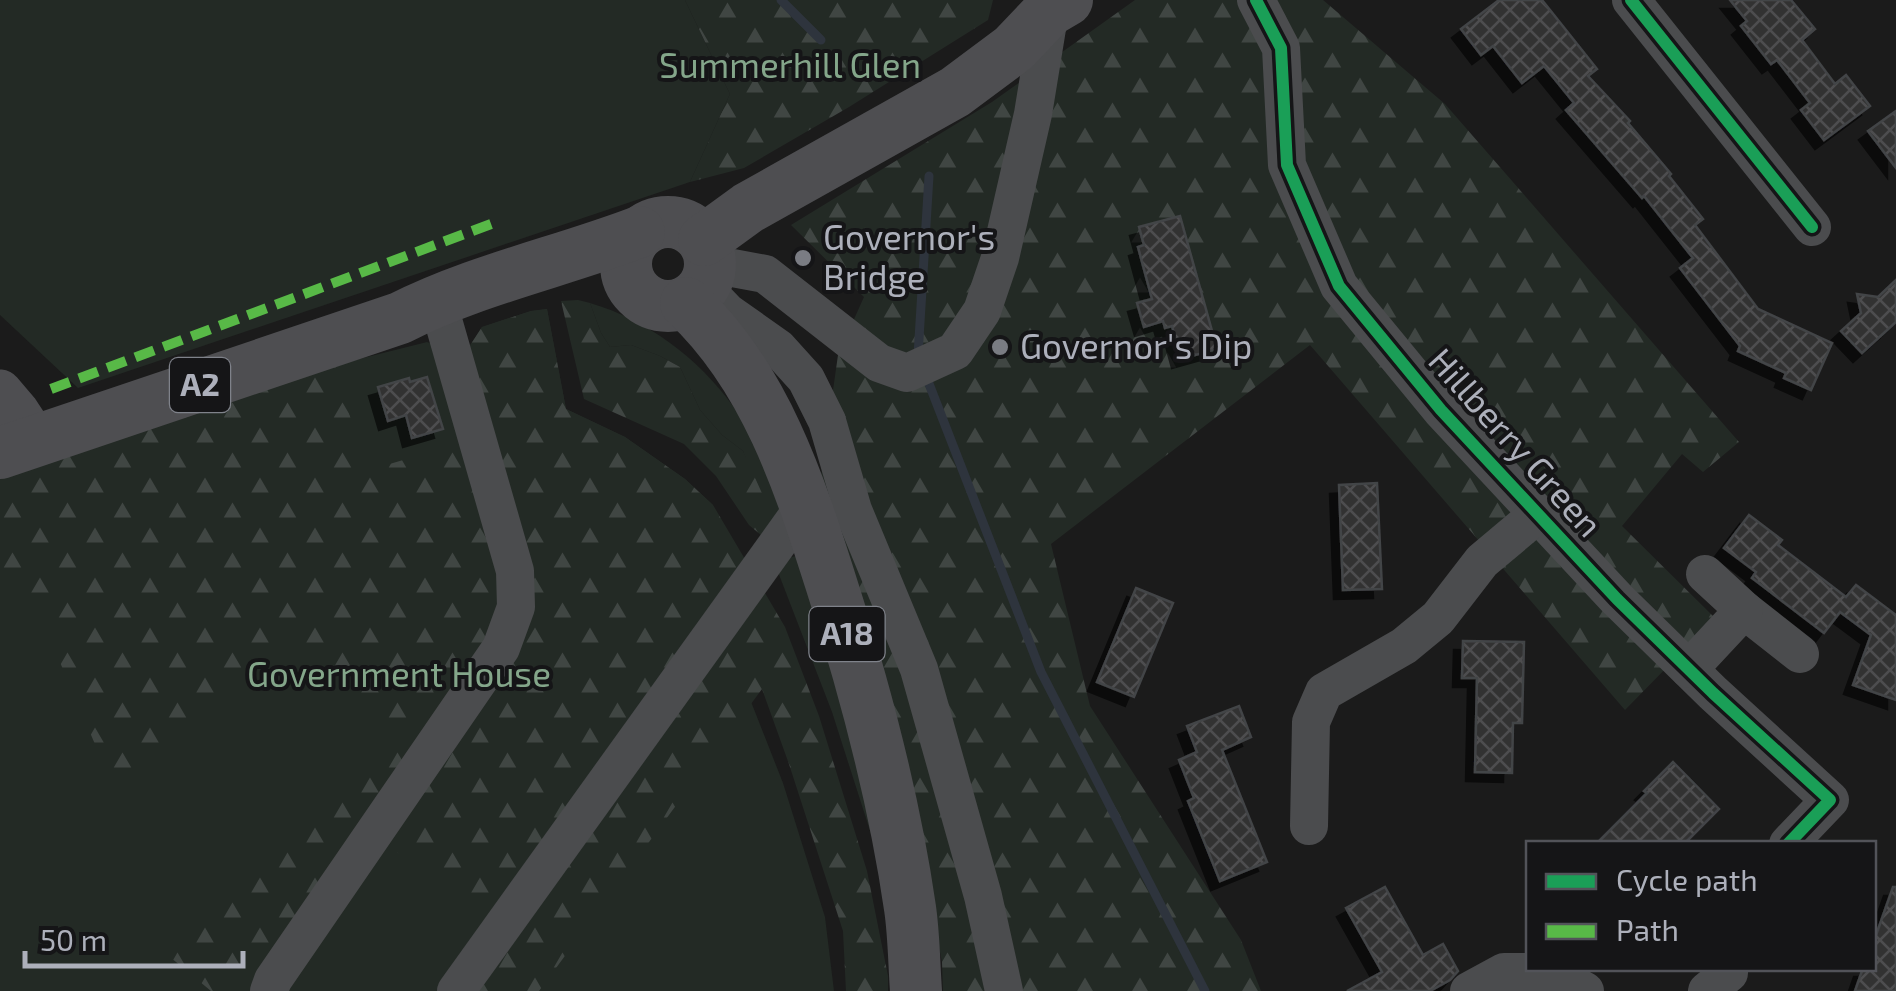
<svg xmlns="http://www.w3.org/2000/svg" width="1896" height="991" font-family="'Exo 2',sans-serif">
	<defs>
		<pattern id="forest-firs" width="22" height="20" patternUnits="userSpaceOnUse" patternTransform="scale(2.5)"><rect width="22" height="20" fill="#232a25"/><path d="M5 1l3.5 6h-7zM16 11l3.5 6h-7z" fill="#404643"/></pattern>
		<pattern id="building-cross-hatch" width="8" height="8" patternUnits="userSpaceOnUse" patternTransform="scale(2.5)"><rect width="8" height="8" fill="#333"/><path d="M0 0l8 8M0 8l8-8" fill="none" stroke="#4e4e4f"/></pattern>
		<filter id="shadow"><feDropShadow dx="-9" dy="9" stdDeviation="0" flood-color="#0009"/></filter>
	</defs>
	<rect width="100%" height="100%" fill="#1b1b1b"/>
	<g fill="#232a25">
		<path d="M0,0H685L730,94L690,182L78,388L0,315Z"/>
		<path d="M590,303C648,320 698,358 733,406C752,432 769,474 784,503L773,536L743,451L722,435L700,410L680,367L660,356L631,345L610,347L601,333Z"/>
		<path d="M547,309L566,409L625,437L685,479L713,505L726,638L783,783L825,917L834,991H0V477L335,365L427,342L438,346L467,350L482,327L531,311Z"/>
		<path d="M796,556L851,705L872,837L832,712L778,572L786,558Z"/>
	</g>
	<g fill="url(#forest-firs)">
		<path d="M685,0H993L988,20L849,107L744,168L690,182L730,94Z"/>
		<path d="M1135,0H1323L1445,104L1739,442L1703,472L1682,454L1622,526L1715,618L1625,710L1310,345L1051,544L1090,706L1241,940L1261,991H943L942,962L922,861L819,490L838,355L864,297L791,225L992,102Z"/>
		<path d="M578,300L590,303L601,333L610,347L631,345L660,356L680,367L700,410L722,435L743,451L769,509L770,524L761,535L749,525L716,476L684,444L584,399L561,301Z"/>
		<path d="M547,309L566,409L625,437L685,479L713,505L785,627L819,716L867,871L888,976V991H846L843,931L789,764L762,689L539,991H460L505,917L378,841L261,991H211L170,957L389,744L286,641L112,784L24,578L0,586V477L335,365L366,471L491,434L467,350L482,327L531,311Z"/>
	</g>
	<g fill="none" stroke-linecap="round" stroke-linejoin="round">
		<g stroke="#2e343d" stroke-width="9">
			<path d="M781,0L821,40"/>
			<path d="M918,355L929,176"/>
			<path d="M926,376L1041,672L1205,991"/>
		</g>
	</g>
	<g fill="url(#building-cross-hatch)" stroke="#434447" stroke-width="2.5" filter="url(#shadow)">
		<path d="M1499,0H1542L1597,69L1588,76L1630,121L1628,123L1671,174L1669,176L1703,219L1695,225L1758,309L1832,343L1811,390L1784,378L1786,373L1738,351L1740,346L1680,268L1693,258L1644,196L1642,198L1566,110L1574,103L1544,66L1522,83L1493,46L1481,55L1461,29Z"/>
		<path d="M1730,0H1791L1815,29L1802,40L1835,84L1846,75L1870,106L1824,140L1801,110L1810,103L1777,60L1771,64L1741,26L1747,21Z"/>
		<path d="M1896,111V168L1868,131Z"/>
		<path d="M1180,216L1217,349L1181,359L1172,326L1165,328L1163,321L1144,327L1137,303L1152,299L1138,247L1144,245L1139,227Z"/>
		<path d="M1896,280V322L1862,353L1841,331L1861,313L1857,294L1878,297Z"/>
		<path d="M427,377L443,429L412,438L406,415L388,421L378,387L409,378L410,382Z"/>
		<path d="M1377,483L1382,589L1343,590L1339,485Z"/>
		<path d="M1749,515L1782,540L1778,545L1846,597L1856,585L1896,615V700L1853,685L1871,635L1840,612L1824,633L1752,578L1756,572L1724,548Z"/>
		<path d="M1136,588L1173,603L1134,697L1097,682Z"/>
		<path d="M1463,641L1524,642L1522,723H1513L1512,773L1475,772L1477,678H1462Z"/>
		<path d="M1239,706L1251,737L1222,750L1267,862L1220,881L1188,801L1194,798L1179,760L1197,752L1187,726Z"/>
		<path d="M1673,762L1719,809L1684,844H1596L1647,793L1644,791Z"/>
		<path d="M1385,887L1423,955L1443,944L1458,971L1450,980L1430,991H1347L1382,972L1346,908Z"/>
		<path d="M1893,887H1896V991H1855L1863,968H1874V941Z"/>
	</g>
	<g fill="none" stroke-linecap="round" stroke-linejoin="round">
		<g stroke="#4b4c4e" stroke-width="38">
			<path d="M1256,0L1281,48L1287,165L1339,286L1441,410L1617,599L1713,693L1830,800L1788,844"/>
			<path d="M1631,0L1812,227"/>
			<path d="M711,264L765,274L879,363L907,373L955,351L982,311L1000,258L1033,114L1050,10"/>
			<path d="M704,288L727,312L778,348L806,379L827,421L853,510L919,669L983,896L1004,991"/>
			<path d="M1744,610L1800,654"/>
			<path d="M1689,669L1744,610L1705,574"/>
			<path d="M1309,826L1311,722L1324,692L1404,646L1438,618L1482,561L1538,514"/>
			<path d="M269,991L273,980L501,648L516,607L515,571L437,299"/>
			<path d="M456,991L806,504"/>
			<path d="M1469,991L1504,972H1550L1585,991"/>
			<path d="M1707,991L1729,973V968"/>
		</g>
		<path stroke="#4e4e51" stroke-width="45" d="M0,392L17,412L36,441"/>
		<g stroke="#4e4e51" stroke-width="52">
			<circle cx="668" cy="264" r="42"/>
			<path d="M704,240L748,208L955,92L1014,48L1050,10L1067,0"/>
			<path d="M686,303C765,377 799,482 831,583C865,689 894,797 910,908C914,935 914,963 916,991"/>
			<path d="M0,453L400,318C475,280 560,262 639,232"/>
		</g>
		<path stroke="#58b947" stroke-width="10" stroke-dasharray="20 10" stroke-linecap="butt" d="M51,389L499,221"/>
		<defs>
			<g id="cycleway">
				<path d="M1256,0L1281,48L1287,165L1339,286L1441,410L1617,599L1713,693L1830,800L1788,844"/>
				<path d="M1631,0L1812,227"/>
			</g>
		</defs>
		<use href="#cycleway" stroke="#151517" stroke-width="19"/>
		<use href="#cycleway" stroke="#1a9f57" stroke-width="12"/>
	</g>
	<g fill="#7a7c83" stroke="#151517" stroke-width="4">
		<circle cx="803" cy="258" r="10"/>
		<circle cx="1000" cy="347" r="10"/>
	</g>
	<g text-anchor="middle" stroke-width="8" stroke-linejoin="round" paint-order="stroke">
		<g fill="#151517" stroke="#7f828a" stroke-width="2.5">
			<rect x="170" y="358" width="60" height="54" rx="8"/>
			<rect x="809.5" y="607" width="75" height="54" rx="8"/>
		</g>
		<g font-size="32" font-weight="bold" fill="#adb0bb">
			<text x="200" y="396">A2</text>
			<text x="847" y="645">A18</text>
		</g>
		<g font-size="35" fill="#84a68a" stroke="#151517">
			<text x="790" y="78">Summerhill Glen</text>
			<text x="399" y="687">Government House</text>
		</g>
		<g font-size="35" fill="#adb0bb" stroke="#151517" text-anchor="start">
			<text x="823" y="250">Governor's<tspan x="823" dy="40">Bridge</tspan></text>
			<text x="1020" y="359">Governor's Dip</text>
		</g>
		<g font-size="35" fill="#adb0bb" stroke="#151517">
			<text transform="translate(1515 443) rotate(48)" y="12">Hillberry Green</text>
		</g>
	</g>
	<rect x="1526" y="841" width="350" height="130" fill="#151517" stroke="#525359" stroke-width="2.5"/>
	<rect x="1546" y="874" width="50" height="15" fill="#1a9f57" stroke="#525359" stroke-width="2.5"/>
	<text x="1616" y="891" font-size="30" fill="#adb0bb">Cycle path</text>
	<rect x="1546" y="924" width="50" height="15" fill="#58b947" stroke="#525359" stroke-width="2.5"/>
	<text x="1616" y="941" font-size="30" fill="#adb0bb">Path</text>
	<path d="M25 951v15h218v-15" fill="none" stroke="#adb0bb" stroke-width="5"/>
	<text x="40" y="951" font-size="30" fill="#adb0bb" stroke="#151517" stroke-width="8" paint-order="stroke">50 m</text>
</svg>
